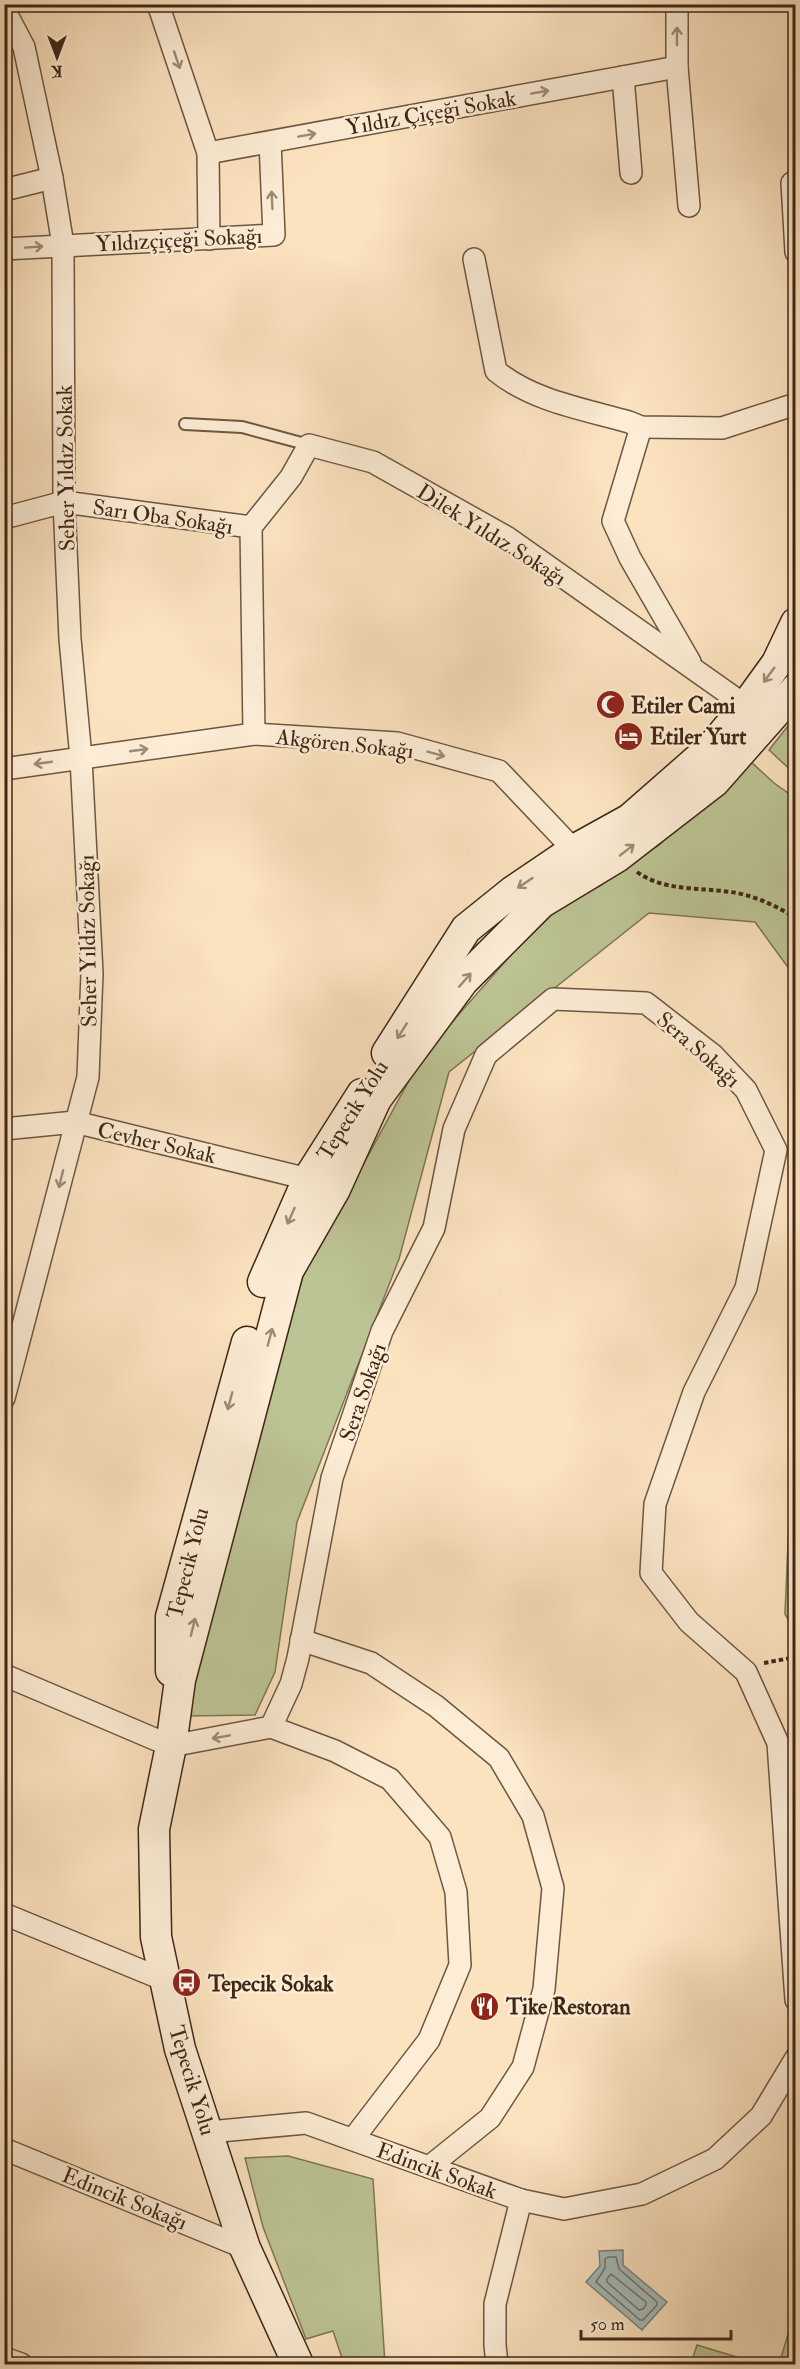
<svg xmlns="http://www.w3.org/2000/svg" width="800" height="2369" font-family="'IM FELL Double Pica',serif">
	<rect width="100%" height="100%" fill="#fce3c0"/>
	<filter id="stains"><feTurbulence type="fractalNoise" baseFrequency=".00333" numOctaves="4"/><feColorMatrix values="0 0 0 0 .2 0 0 0 0 .09 0 0 0 0 .02 0 0 0 .5 -.17"/></filter>
	<radialGradient id="worn" r=".72"><stop offset=".6" stop-color="#630" stop-opacity="0"/><stop offset="1" stop-color="#630" stop-opacity=".3"/></radialGradient>
	<g fill="#bdc494" stroke="#7e7656" stroke-width="1.5">
		<path d="M795,717V774L769,750Z"/>
		<path d="M749,760L774,783L795,798V977L755,922L649,913L449,1072L399,1259L297,1522L275,1672L255,1715L188,1716L204,1635L251,1457L303,1275L423,1055L548,913L601,885L659,845Z"/>
		<path d="M795,1419L796,1632H795L785,1614L793,1425Z"/>
		<path d="M288,2156L373,2179L385,2364H344L333,2331L306,2339L263,2227L245,2158Z"/>
		<path d="M795,2310V2363L781,2358Z"/>
		<path d="M697,2345L760,2364H691Z"/>
	</g>
	<path fill="#a3bcbc" stroke="#7b807a" stroke-width="1.5" d="M623,2250V2265L667,2302L642,2330L586,2282L600,2266L599,2251Z"/>
	<g fill="none" stroke-linecap="round" stroke-linejoin="round">
		<g stroke="#71726a" stroke-width="1.5">
			<path d="M608,2257H616L619,2269L657,2302V2305L643,2320H640L596,2282L605,2268V2259Z"/>
			<path d="M611,2274L646,2302V2305L643,2309L639,2310L607,2282V2279Z"/>
		</g>
		<defs>
			<path id="lane" d="M185,424L242,427L309,445"/>
			<g id="street">
				<path d="M158,4L208,153L209,239"/>
				<path d="M677,4V67L689,206"/>
				<path d="M4,9L24,47L52,178L63,245L64,502L70,639L81,758L92,973L88,1077L4,1398"/>
				<path d="M623,77L631,173"/>
				<path d="M208,153L677,67"/>
				<path d="M796,183H792L796,252"/>
				<path d="M4,190L52,178"/>
				<path d="M4,249L274,235L270,142"/>
				<path d="M474,259L496,371C533,401 583,409 629,422L641,427L722,428L796,404"/>
				<path d="M641,427L613,521L630,558L690,662"/>
				<path d="M4,518L64,502L251,527"/>
				<path d="M251,527L291,477L309,445L373,462L508,538L746,706"/>
				<path d="M251,527L254,734"/>
				<path d="M4,769L254,734L397,743L499,771L574,850"/>
				<path d="M4,1129L75,1122L308,1179"/>
				<path d="M301,1640L371,1663L436,1706L499,1758L533,1816L553,1888L544,1989L523,2067L490,2118L429,2167"/>
				<path d="M4,1675L171,1746L271,1727"/>
				<path d="M271,1727L291,1684L298,1658L332,1478L382,1331L434,1228L454,1129L486,1055L553,999L646,1003L713,1055L746,1090L776,1150L746,1288L694,1392L655,1504L651,1573L689,1622L746,1672L778,1743L796,2000"/>
				<path d="M271,1727L335,1751L390,1779L440,1837L456,1892L460,1965L429,2040L353,2139"/>
				<path d="M4,1914L167,1981"/>
				<path d="M209,2132L306,2123L521,2200L564,2209L642,2194L715,2159L761,2116L796,2058"/>
				<path d="M4,2149L245,2248"/>
				<path d="M4,2358L21,2364"/>
				<path d="M497,2364L495,2345V2304L521,2200"/>
			</g>
			<g id="secondary">
				<path d="M387,1053L466,929L512,892L574,850L630,819L711,748L746,706L777,663L796,623"/>
				<path d="M263,1282L308,1179L362,1094"/>
				<path d="M171,1671V1617L247,1342"/>
				<path d="M298,2364L245,2248L180,2049L156,1937L154,1829L171,1746L180,1680L288,1271L335,1189L376,1099L463,981L541,903L617,857L714,782L796,689"/>
			</g>
		</defs>
		<use href="#lane" stroke="#6e5641" stroke-width="14"/>
		<use href="#street" stroke="#6e5641" stroke-width="24"/>
		<use href="#secondary" stroke="#3f2717" stroke-width="33"/>
		<g stroke="#3f2717" stroke-width="4" stroke-dasharray="4.5 3" stroke-linecap="butt">
			<path d="M637,872C669,895 713,885 749,896C766,901 781,909 796,918"/>
			<path d="M764,1663L796,1657"/>
		</g>
		<use href="#lane" stroke="#fdedd6" stroke-width="10"/>
		<use href="#street" stroke="#fdedd6" stroke-width="21"/>
		<use href="#secondary" stroke="#fdedd6" stroke-width="30"/>
	</g>
	<defs><path id="oneway-shaft" d="M-6 0H5M1.5-3L5.5 0L1.5 3" fill="none" stroke-width="1.6" stroke-linecap="round" stroke-linejoin="round" transform="scale(1.5)"/></defs>
	<g stroke="#9e8a76">
		<use href="#oneway-shaft" transform="translate(677 36) rotate(-90)"/>
		<use href="#oneway-shaft" transform="translate(177 60) rotate(71)"/>
		<use href="#oneway-shaft" transform="translate(540 92) rotate(-10)"/>
		<use href="#oneway-shaft" transform="translate(307 135) rotate(-10)"/>
		<use href="#oneway-shaft" transform="translate(272 200) rotate(-93)"/>
		<use href="#oneway-shaft" transform="translate(34 247) rotate(-4)"/>
		<use href="#oneway-shaft" transform="translate(769 675) rotate(126)"/>
		<use href="#oneway-shaft" transform="translate(139 750) rotate(-8)"/>
		<use href="#oneway-shaft" transform="translate(436 754) rotate(15)"/>
		<use href="#oneway-shaft" transform="translate(43 763) rotate(172)"/>
		<use href="#oneway-shaft" transform="translate(627 850) rotate(-38)"/>
		<use href="#oneway-shaft" transform="translate(525 883) rotate(146)"/>
		<use href="#oneway-shaft" transform="translate(465 980) rotate(-49)"/>
		<use href="#oneway-shaft" transform="translate(402 1031) rotate(122)"/>
		<use href="#oneway-shaft" transform="translate(61 1179) rotate(104)"/>
		<use href="#oneway-shaft" transform="translate(291 1216) rotate(114)"/>
		<use href="#oneway-shaft" transform="translate(270 1337) rotate(-75)"/>
		<use href="#oneway-shaft" transform="translate(230 1401) rotate(105)"/>
		<use href="#oneway-shaft" transform="translate(193 1627) rotate(-76)"/>
		<use href="#oneway-shaft" transform="translate(221 1737) rotate(170)"/>
	</g>
	<defs>
		<symbol id="mosque-disc" viewBox="-11 -11 22 22"><circle r="9.5" fill="#8f2418" stroke="#fdedd6"/><path d="M3.5-4.9A6 6 0 1 0 3.5 4.9A5 5 0 1 1 3.5-4.9Z" fill="#fff"/></symbol>
		<symbol id="hotel-disc" viewBox="-11 -11 22 22"><circle r="9.5" fill="#8f2418" stroke="#fdedd6"/><path d="M-6-4.5h1.5V1H6V5H4.5V3h-9V5H-6ZM-4 0a1.8 1.8 0 1 1 3.6 0ZM.5 0V-2.5h3Q6-2.5 6 0Z" fill="#fff"/></symbol>
		<symbol id="bus-disc" viewBox="-11 -11 22 22"><circle r="9.5" fill="#8f2418" stroke="#fdedd6"/><path d="M-5-6H5V4H4V6H2V4H-2V6H-4V4H-5ZM-3.5-4V0h7V-4ZM-3.5 1.2v1.5H-2V1.2ZM2 1.2v1.5H3.5V1.2Z" fill="#fff"/></symbol>
		<symbol id="restaurant-disc" viewBox="-11 -11 22 22"><circle r="9.5" fill="#8f2418" stroke="#fdedd6"/><path d="M-5-6h1v4h1v-4h1v4h1v-4h1v5L-1.5 .5V6h-2V.5L-5-1ZM5-6V6H3V1.5H1.5Q1.5-4 5-6Z" fill="#fff"/></symbol>
	</defs>
	<g fill-rule="evenodd">
		<use href="#mosque-disc" x="594" y="688" width="33" height="33"/>
		<use href="#hotel-disc" x="612" y="720" width="33" height="33"/>
		<use href="#bus-disc" x="170" y="1966" width="33" height="33"/>
		<use href="#restaurant-disc" x="468" y="1990" width="33" height="33"/>
	</g>
	<g text-anchor="middle" stroke-width="5" stroke-linejoin="round" paint-order="stroke">
		<g font-size="22" fill="#3f2717" stroke="#fdedd6">
			<text transform="translate(431 112) rotate(-10)" y="8">Yıldız Çiçeği Sokak</text>
			<text transform="translate(179 239) rotate(-3)" y="8">Yıldızçiçeği Sokağı</text>
			<text transform="translate(65 468) rotate(-91)" y="8">Seher Yıldız Sokak</text>
			<text transform="translate(163 516) rotate(8)" y="8">Sarı Oba Sokağı</text>
			<text transform="translate(492 534) rotate(32)" y="8">Dilek Yıldız Sokağı</text>
			<text transform="translate(345 743) rotate(6)" y="8">Akgören Sokağı</text>
			<text transform="translate(87 941) rotate(-91)" y="8">Seher Yıldız Sokağı</text>
			<text transform="translate(699 1049) rotate(41)" y="8">Sera Sokağı</text>
			<text transform="translate(352 1110) rotate(-58)" y="8">Tepecik Yolu</text>
			<text transform="translate(157 1142) rotate(13)" y="8">Cevher Sokak</text>
			<text transform="translate(362 1392) rotate(-71)" y="8">Sera Sokağı</text>
			<text transform="translate(187 1563) rotate(-76)" y="8">Tepecik Yolu</text>
			<text transform="translate(193 2080) rotate(73)" y="8">Tepecik Yolu</text>
			<text transform="translate(437 2170) rotate(20)" y="8">Edincik Sokak</text>
			<text transform="translate(125 2198) rotate(22)" y="8">Edincik Sokağı</text>
		</g>
		<g font-size="22" font-weight="bold" fill="#3f2717" stroke="#fdedd6" text-anchor="start">
			<text x="631" y="713">Etiler Cami</text>
			<text x="650" y="744">Etiler Yurt</text>
			<text x="208" y="1991">Tepecik Sokak</text>
			<text x="506" y="2014">Tike Restoran</text>
		</g>
	</g>
	<rect width="800" height="2369" fill="none" stroke="#fce3c0" stroke-width="24"/>
	<rect x="6" y="6" width="788" height="2357" fill="none" stroke="#3f2717" stroke-width="3"/>
	<rect x="12" y="12" width="776" height="2345" fill="none" stroke="#3f2717" stroke-width="1.5"/>
	<g transform="translate(57 57) rotate(180)" stroke="#fdedd6" stroke-width="4.5" paint-order="stroke">
	<path d="M0-4.5L10 22L0 15L-10 22Z" fill="#3f2717"/>
	<text y="-9" font-size="16" font-weight="bold" text-anchor="middle" fill="#3f2717">K</text>
	</g>
	<path d="M581 2330v9h150v-9" fill="none" stroke="#3f2717" stroke-width="3"/>
	<text x="590" y="2330" font-size="18" fill="#3f2717" stroke="#fdedd6" stroke-width="4.5" paint-order="stroke">50 m</text>
	<rect width="100%" height="100%" filter="url(#stains)"/>
	<rect width="100%" height="100%" fill="url(#worn)"/>
</svg>
